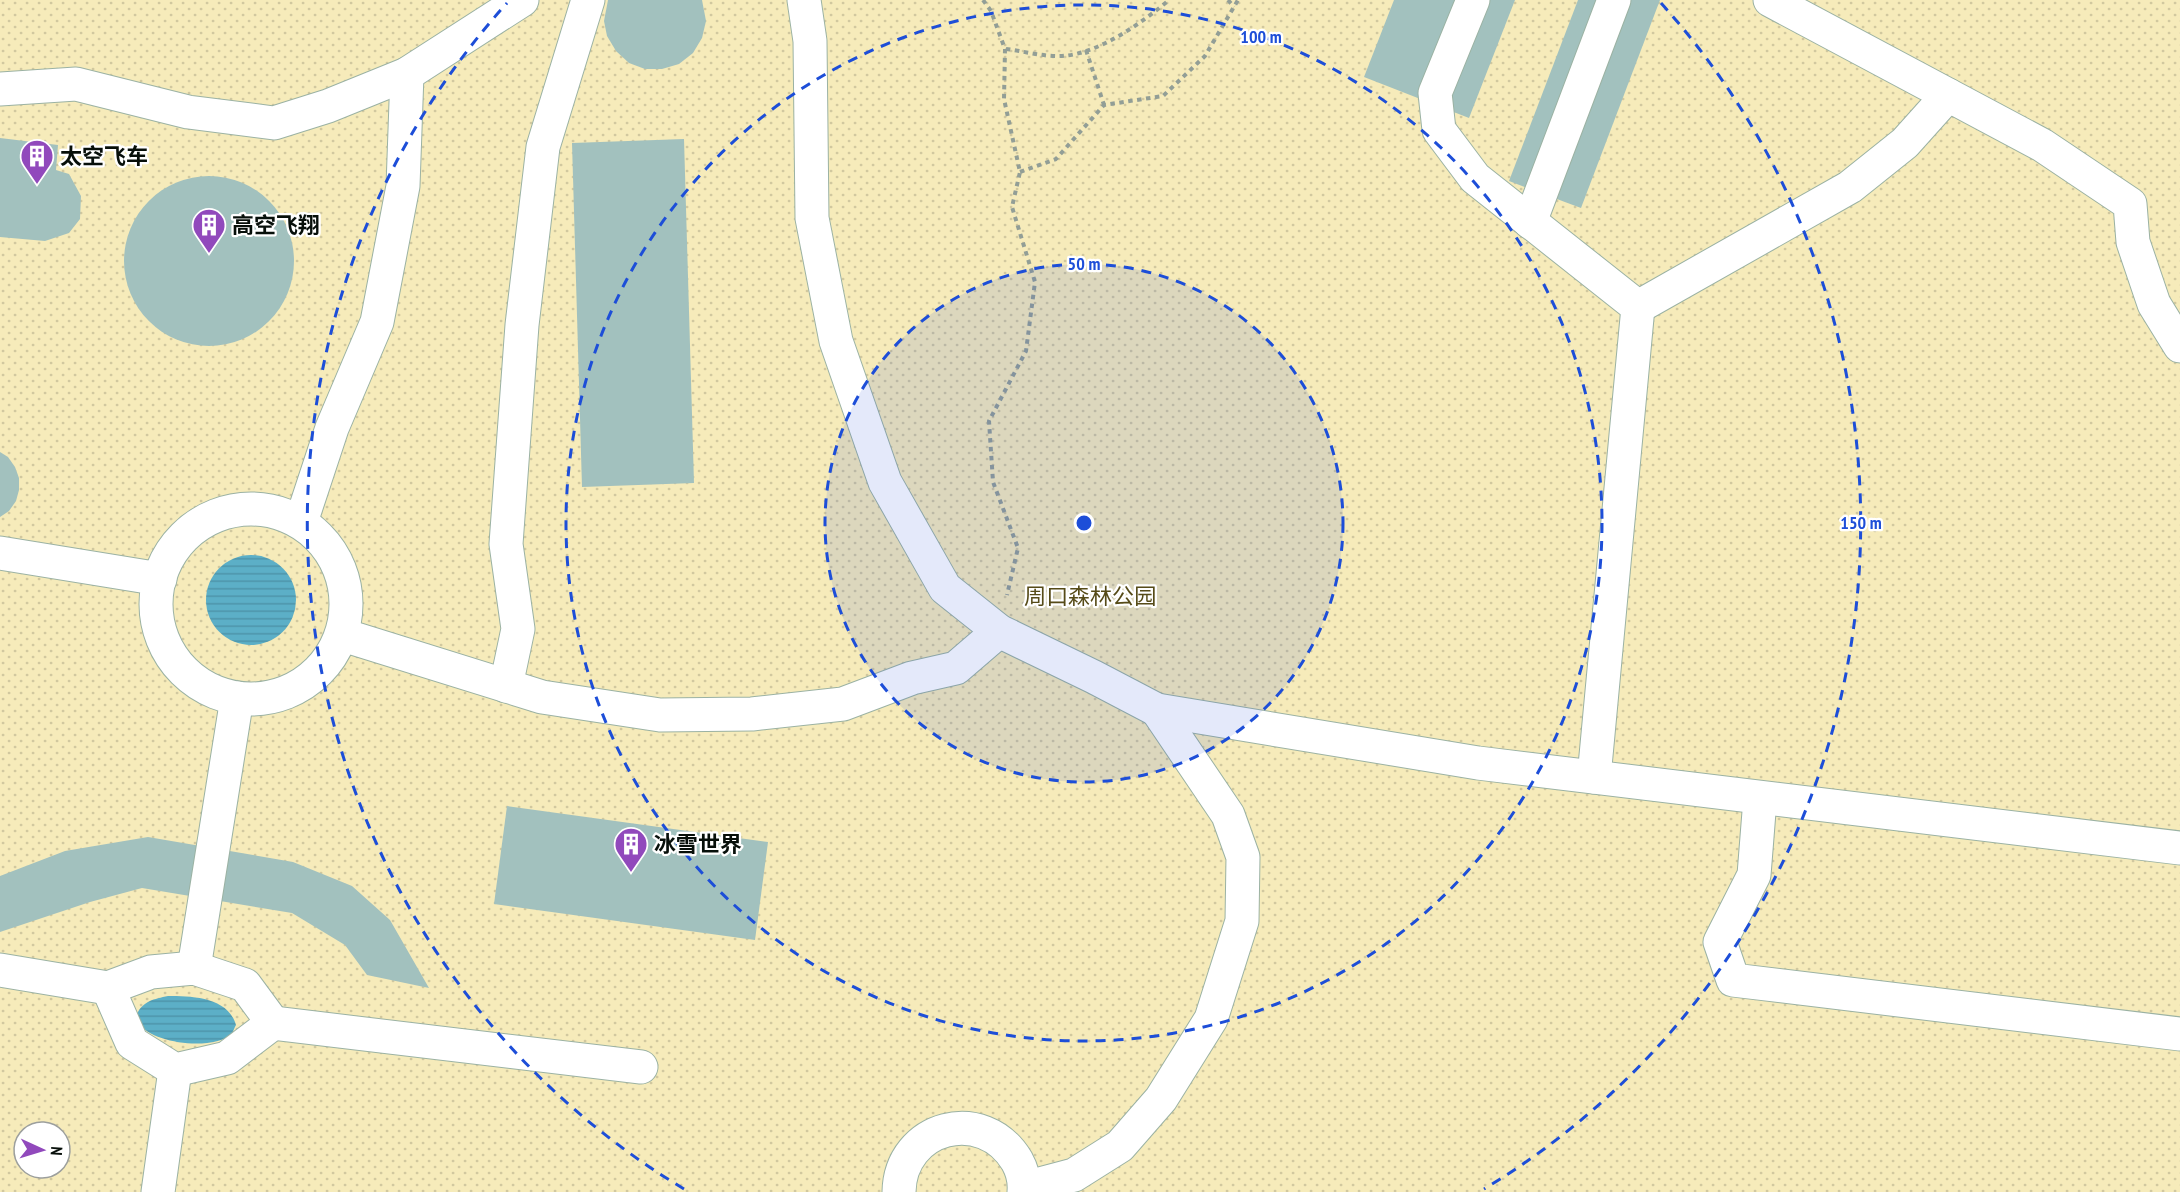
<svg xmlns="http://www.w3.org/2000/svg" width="2180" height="1192" font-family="'PT Sans Narrow','Noto Sans SC',sans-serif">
	<defs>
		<pattern id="grass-dots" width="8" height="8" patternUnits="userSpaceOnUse" patternTransform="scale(1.5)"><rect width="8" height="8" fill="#f6ebba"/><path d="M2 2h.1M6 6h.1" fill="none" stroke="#d1c89f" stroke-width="1.8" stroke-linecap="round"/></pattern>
		<pattern id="water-rules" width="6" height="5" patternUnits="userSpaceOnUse" patternTransform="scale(1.5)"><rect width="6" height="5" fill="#5cafc7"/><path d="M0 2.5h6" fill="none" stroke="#4e95aa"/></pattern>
	</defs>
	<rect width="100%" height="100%" fill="#f0fff5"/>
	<path fill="url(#grass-dots)" fill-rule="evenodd" d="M0,0H2180V1192H0ZM24,1132H60V1168H24Z"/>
	<g fill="url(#water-rules)">
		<circle cx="251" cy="600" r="45"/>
		<path d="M168,996C192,996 228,997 236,1025C234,1028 234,1031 231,1034C214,1051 151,1044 139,1023C137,1020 137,1017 137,1014C143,1001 154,999 168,996Z"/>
	</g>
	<g fill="#a2c1be">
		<path d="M608,0H702L706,21L702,38L693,53L679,64L662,69H645L629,63L616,51L607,36L604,21Z"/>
		<path d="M1394,0H1515L1469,118L1364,77Z"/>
		<path d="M1578,0H1660L1581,208L1509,181Z"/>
		<path d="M0,138L58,145L56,170L69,174L81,196L80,219L69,233L45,241L0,237Z"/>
		<path d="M684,139L694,483L582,487L572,143Z"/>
		<circle cx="209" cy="261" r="85"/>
		<path d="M0,452L8,457L15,467L19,478V490L16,501L9,511L0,517Z"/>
		<path d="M507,806L768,842L755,940L494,904Z"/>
		<path d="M148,837L293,862L352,886L390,920L429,988L367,975L345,945L292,913L142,888L90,902L0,932V876L65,851Z"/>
	</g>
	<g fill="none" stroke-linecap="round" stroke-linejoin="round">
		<defs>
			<g id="street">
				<path d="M804,0L810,41L812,218L836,341L885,482L945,588L999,631L1094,677L1157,710L1478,763L2180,848"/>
				<path d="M1473,0L1435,93L1439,130L1475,178L1638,307L1594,777"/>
				<path d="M1770,0L2042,145L2130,204L2133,242L2154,304L2180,346"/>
				<path d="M0,89L76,84L188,112L274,123L328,106L407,74L522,0"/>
				<path d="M1530,222L1614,0"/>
				<path d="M1638,307L1850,187L1905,143L1948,95"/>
				<circle cx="251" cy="604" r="95"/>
				<path d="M301,522L332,428L377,322L403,186L407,74"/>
				<path d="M0,553L160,579"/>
				<path d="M343,635L542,697L660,715L752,714L843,704L912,678L956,668L999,631"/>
				<path d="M506,686L518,629L506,544L522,325L543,147L588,0"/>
				<path d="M1760,799L1754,875L1720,942L1733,980L2180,1034"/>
				<path d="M194,968L245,985L273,1023L227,1058L175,1070L132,1043L108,988L151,972Z"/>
				<path d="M194,968L237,698"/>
				<path d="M0,970L108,988"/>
				<path d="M273,1023L641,1067"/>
				<path d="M1025,1188L1074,1175L1120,1146L1161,1099L1211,1019L1242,921L1243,857L1228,815L1157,710"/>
				<path d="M158,1192L175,1070"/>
				<path d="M899,1192C900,1126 983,1104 1017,1161C1022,1170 1025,1181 1024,1192"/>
			</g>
		</defs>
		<use href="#street" stroke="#9bb2a3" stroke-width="35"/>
		<g stroke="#929e96" stroke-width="4" stroke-dasharray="4.5 4.5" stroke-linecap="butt">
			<path d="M983,0L991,11L1005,49L1004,99L1020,172L1012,207L1035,282L1026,351L989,421L993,482L1018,548L1007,595"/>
			<path d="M1228,0L1234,7"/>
			<path d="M1006,49C1023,51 1044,57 1062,56C1098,54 1142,23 1169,0"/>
			<path d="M1086,50L1104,105"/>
			<path d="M1020,172L1056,159L1104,105L1163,96L1205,56L1238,0"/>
		</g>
		<use href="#street" stroke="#fff" stroke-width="33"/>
	</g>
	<circle cx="1084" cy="523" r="259" fill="#1d4ed8" fill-opacity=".12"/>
	<g fill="none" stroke="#1d4ed8" stroke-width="3" stroke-dasharray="10 8">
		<circle cx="1084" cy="523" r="259"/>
		<circle cx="1084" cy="523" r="518"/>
		<path d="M684 1189A777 777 0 0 1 507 3M1661 3A777 777 0 0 1 1484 1189"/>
	</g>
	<defs>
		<symbol id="building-pin" viewBox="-11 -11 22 30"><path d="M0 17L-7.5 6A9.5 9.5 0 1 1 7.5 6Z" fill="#9149bc" stroke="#fff"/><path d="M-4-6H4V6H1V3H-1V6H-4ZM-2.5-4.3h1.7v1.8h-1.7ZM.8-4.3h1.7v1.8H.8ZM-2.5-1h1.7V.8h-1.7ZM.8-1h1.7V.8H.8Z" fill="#fff"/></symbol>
	</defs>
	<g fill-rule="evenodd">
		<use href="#building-pin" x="18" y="137" width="38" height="52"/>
		<use href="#building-pin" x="190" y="206" width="38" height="52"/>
		<use href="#building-pin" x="612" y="825" width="38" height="52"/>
	</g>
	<g text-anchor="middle" stroke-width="4.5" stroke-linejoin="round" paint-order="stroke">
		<g font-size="22" font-weight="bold" fill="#070f0a" stroke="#fff" text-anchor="start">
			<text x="60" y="164">太空飞车</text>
			<text x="232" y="233">高空飞翔</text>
			<text x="654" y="852">冰雪世界</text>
		</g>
		<g font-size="22" fill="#564b18" stroke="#fff">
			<text x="1090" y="604">周口森林公园</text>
		</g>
	</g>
	<circle cx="1084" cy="523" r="9" fill="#1d4ed8" stroke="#fff" stroke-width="3"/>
	<g font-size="18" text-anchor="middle" font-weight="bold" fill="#1d4ed8" stroke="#fff" stroke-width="4.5" stroke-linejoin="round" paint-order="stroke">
		<text x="1261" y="43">100 m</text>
		<text x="1084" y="270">50 m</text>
		<text x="1861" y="529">150 m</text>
	</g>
	<g transform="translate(42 1150) rotate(94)"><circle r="28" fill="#ffffff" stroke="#9c9f9d" stroke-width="1.5"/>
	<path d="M0-4.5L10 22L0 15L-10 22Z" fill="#9149bc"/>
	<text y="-9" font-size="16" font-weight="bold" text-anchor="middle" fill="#070f0a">N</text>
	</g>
</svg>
